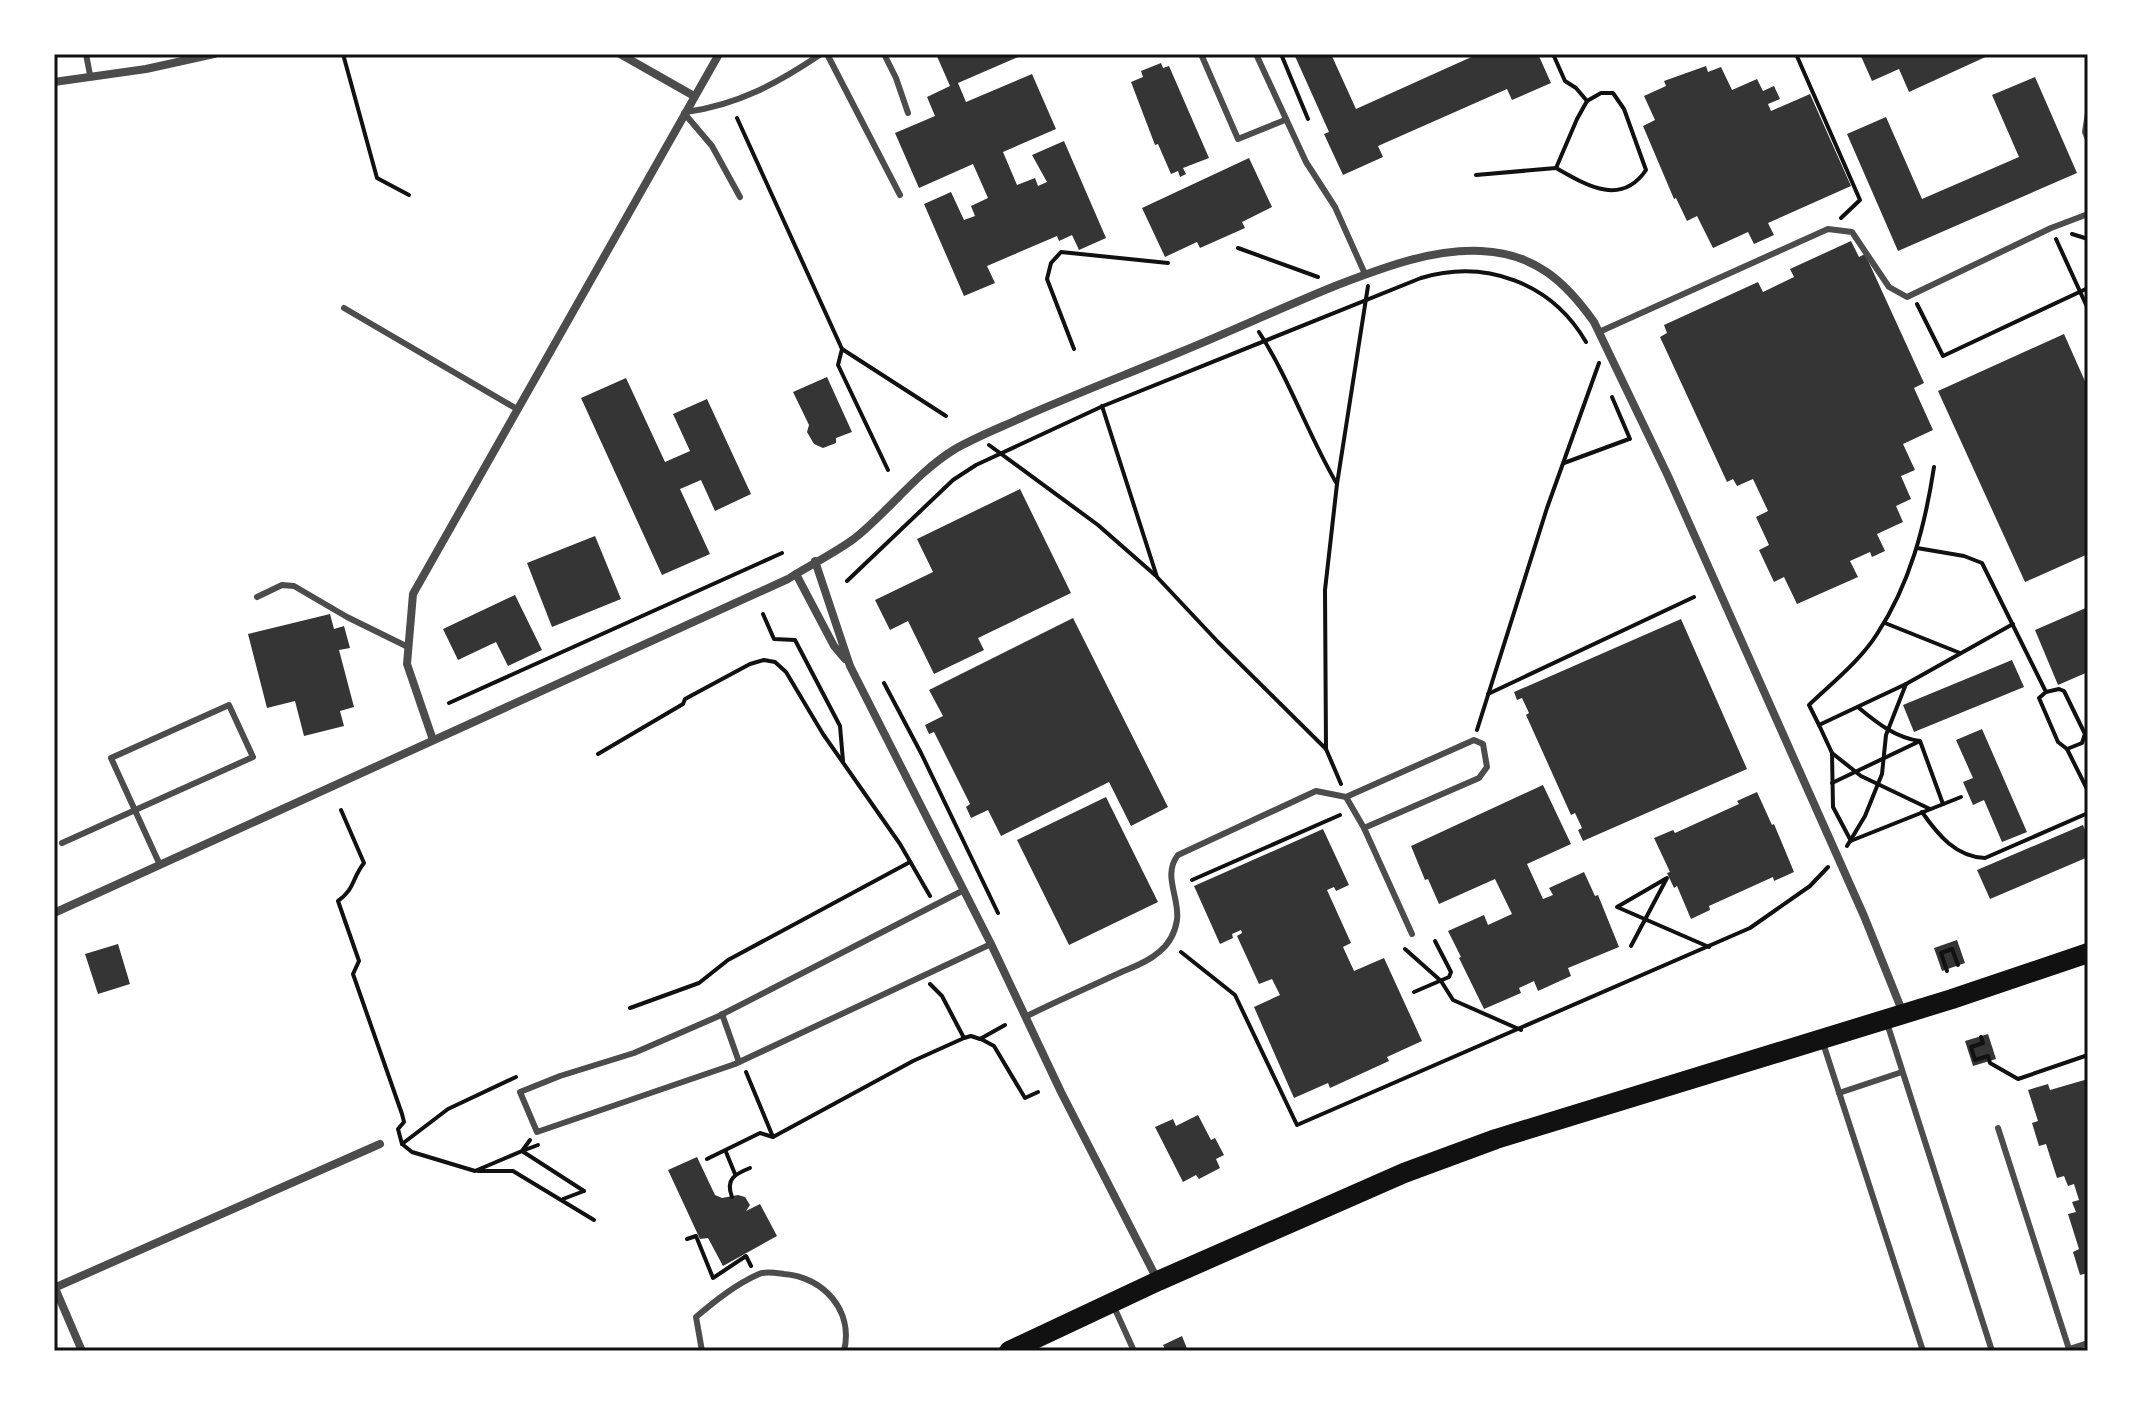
<svg xmlns="http://www.w3.org/2000/svg" width="2142" height="1405" font-family="Spectral,serif">
	<rect width="100%" height="100%" fill="#fff"/>
	<g fill="#353535">
		<path d="M936,54H1025L958,83L966,102L1032,74L1056,129L1003,152L1017,185L1035,178L1038,186L1047,182L1032,155L1064,141L1106,238L1079,250L1072,235L1059,241L1057,236L987,266L995,283L964,296L924,204L951,192L964,220L975,216L971,206L988,198L973,164L919,188L895,133L935,116L927,97L950,86Z"/>
		<path d="M1294,54H1331L1356,109L1478,54H1538L1551,83L1512,100L1507,89L1378,146L1383,157L1343,175L1324,134L1329,132Z"/>
		<path d="M1860,54H1992L1909,92L1899,69L1872,81Z"/>
		<path d="M1161,63L1163,68L1169,66L1209,158L1183,168L1186,174L1180,177L1178,171L1171,174L1158,144L1155,145L1131,82L1143,77L1141,71Z"/>
		<path d="M1706,66L1708,72L1721,67L1732,90L1757,79L1763,91L1774,86L1780,99L1768,104L1771,111L1810,94L1851,186L1768,223L1774,235L1754,244L1748,232L1713,248L1697,216L1687,221L1676,198L1674,199L1643,126L1655,120L1644,96L1666,86L1664,81Z"/>
		<path d="M2035,77L2077,173L1898,251L1847,134L1886,117L1922,199L2019,157L1992,95Z"/>
		<path d="M1249,158L1272,207L1242,222L1245,228L1200,248L1197,242L1165,257L1142,208Z"/>
		<path d="M1851,241L1859,257L1865,254L1924,383L1914,388L1933,430L1903,444L1915,470L1901,476L1911,499L1896,506L1903,522L1877,534L1885,551L1872,557L1870,552L1850,561L1858,577L1797,604L1784,577L1774,582L1759,550L1769,545L1756,517L1768,511L1753,479L1737,486L1733,479L1727,482L1660,337L1667,333L1664,325L1758,282L1763,292L1794,277L1790,269Z"/>
		<path d="M2064,334L2088,388V554L2025,582L1938,391Z"/>
		<path d="M827,377L852,432L836,438V443L823,448L814,444L807,432L809,425L793,392Z"/>
		<path d="M626,378L665,462L690,451L673,414L707,399L751,494L715,511L701,480L680,489L710,554L662,575L581,398Z"/>
		<path d="M1020,489L1071,593L978,638L984,650L934,674L908,621L890,630L875,600L933,572L917,539Z"/>
		<path d="M595,536L621,599L552,627L527,563Z"/>
		<path d="M515,595L542,650L508,666L496,642L458,660L443,629Z"/>
		<path d="M2088,607V672L2058,685L2035,630Z"/>
		<path d="M330,614L334,629L344,626L350,648L339,650L354,707L340,711L344,726L304,736L295,701L267,708L248,634Z"/>
		<path d="M1073,618L1168,807L1131,826L1109,782L1001,836L988,810L971,818L966,807L970,804L934,732L929,734L925,725L943,716L929,690Z"/>
		<path d="M1681,619L1747,769L1583,841L1578,830L1582,828L1575,813L1571,815L1526,715L1529,713L1522,698L1517,700L1514,692Z"/>
		<path d="M2012,660L2024,687L1914,732L1903,705Z"/>
		<path d="M1982,729L2027,832L2002,842L1984,800L1973,805L1963,782L1973,778L1956,740Z"/>
		<path d="M1543,785L1571,844L1527,864L1543,899L1553,895L1549,888L1584,872L1595,896L1598,895L1619,947L1568,968L1571,976L1538,991L1534,981L1519,988L1521,993L1484,1009L1459,958L1461,957L1448,931L1484,915L1488,925L1512,914L1495,879L1439,904L1428,879L1425,880L1411,846Z"/>
		<path d="M1757,792L1772,825L1774,824L1794,872L1774,881L1773,877L1709,906L1710,910L1691,919L1677,886L1674,888L1667,873L1670,872L1654,838L1673,830L1675,833L1739,804L1737,801Z"/>
		<path d="M1106,797L1158,902L1069,945L1017,840Z"/>
		<path d="M2083,825L2088,837V857L1990,899L1977,870Z"/>
		<path d="M1323,829L1349,885L1336,891L1334,887L1327,890L1351,943L1343,947L1354,971L1384,958L1422,1041L1387,1057L1389,1061L1330,1088L1328,1083L1294,1098L1254,1007L1280,995L1272,979L1259,984L1237,936L1242,933L1241,930L1232,934L1233,938L1220,944L1194,886Z"/>
		<path d="M1957,940L1965,963L1942,971L1934,948Z"/>
		<path d="M118,944L130,984L98,994L85,954Z"/>
		<path d="M1988,1034L1996,1059L1973,1066L1965,1041Z"/>
		<path d="M2088,1079V1273L2080,1275L2073,1252L2079,1249L2068,1214L2076,1212L2072,1202L2079,1200L2074,1184L2068,1186L2064,1176L2057,1178L2046,1144L2039,1146L2032,1123L2038,1121L2028,1090L2048,1084L2050,1090Z"/>
		<path d="M1198,1115L1211,1140L1215,1138L1224,1155L1216,1159L1220,1168L1199,1179L1196,1175L1183,1182L1155,1127L1173,1119L1176,1126Z"/>
		<path d="M697,1157L715,1195L722,1198L738,1195L745,1197L750,1205L746,1211L760,1204L777,1236L723,1266L708,1238L700,1239L668,1170Z"/>
		<path d="M1182,1336L1188,1351H1166L1163,1345Z"/>
	</g>
	<g fill="none" stroke-linecap="round" stroke-linejoin="round">
		<g stroke="#111" stroke-width="4">
			<path d="M343,54L377,178L409,195"/>
			<path d="M1281,54L1308,119"/>
			<path d="M1796,54L1860,200L1841,218"/>
			<path d="M737,118L842,349"/>
			<path d="M1556,168C1586,185 1621,207 1646,170L1624,109L1613,93H1601L1587,101"/>
			<path d="M1476,175L1556,168L1577,119L1587,101L1576,88L1565,81L1553,54"/>
			<path d="M2072,234L2088,239"/>
			<path d="M2056,239L2088,309"/>
			<path d="M1238,248L1318,277"/>
			<path d="M1917,304L1943,356L2088,288"/>
			<path d="M1259,332C1290,380 1308,435 1337,484"/>
			<path d="M1074,349L1047,279L1051,263L1061,252L1168,263"/>
			<path d="M1612,397L1630,439"/>
			<path d="M1102,406L1157,577L1218,642L1326,749"/>
			<path d="M989,445L1098,525L1155,575"/>
			<path d="M1564,463L1629,439"/>
			<path d="M888,470L838,365L842,349L946,416"/>
			<path d="M1917,548L1964,556L1982,563L2046,692L2039,698L2058,742L2067,749L2088,791"/>
			<path d="M847,581L953,480L976,465L1103,406L1421,278C1485,259 1551,282 1586,342"/>
			<path d="M763,614L774,639L795,640L840,726L843,761"/>
			<path d="M1885,623L1960,653"/>
			<path d="M884,683L921,753L998,913"/>
			<path d="M2046,692L2059,689L2064,691L2085,734L2082,743L2067,749"/>
			<path d="M1488,694L1694,597"/>
			<path d="M449,703L782,553"/>
			<path d="M1859,708C1877,723 1896,738 1920,741L1943,804"/>
			<path d="M1819,725L1809,705C1832,683 1860,661 1877,634C1910,584 1925,526 1934,467"/>
			<path d="M1477,730L1547,508L1599,363"/>
			<path d="M1832,753L1833,807L1851,841"/>
			<path d="M598,754L683,704L685,699L750,664L764,660L775,662L786,672L823,734L900,844L930,896"/>
			<path d="M1832,783L1920,741"/>
			<path d="M1341,784L1326,749L1325,590L1337,484L1368,286"/>
			<path d="M1930,809L1861,776L1832,753L1819,725L1906,684L2013,624"/>
			<path d="M341,810L364,863C352,878 355,889 338,901L359,961L353,974L402,1114L404,1122L398,1129L402,1144L448,1109L516,1077"/>
			<path d="M1922,812C1938,835 1956,857 1985,858L2088,813"/>
			<path d="M1853,840L1961,797"/>
			<path d="M1847,846L1865,816L1882,774L1886,735L1906,684"/>
			<path d="M1192,880L1340,815"/>
			<path d="M1631,946L1667,878L1617,907L1709,947"/>
			<path d="M1405,949L1441,981L1453,1000L1521,1030"/>
			<path d="M1181,952L1235,995L1297,1125L1750,928L1810,886L1828,867"/>
			<path d="M1947,971L1941,953L1952,949L1958,965"/>
			<path d="M930,984L942,996L964,1038L971,1036L980,1039L1005,1025"/>
			<path d="M1414,992L1449,977L1451,972L1435,941"/>
			<path d="M630,1008L699,983L728,960L910,862"/>
			<path d="M1981,1037L1983,1043L1971,1047L1975,1060L1988,1056L1990,1063L2018,1079L2088,1055"/>
			<path d="M981,1039L994,1046L1025,1098L1038,1092"/>
			<path d="M746,1072L773,1137L913,1061L964,1038"/>
			<path d="M402,1144L412,1152L475,1171L522,1151L530,1140"/>
			<path d="M538,1145L522,1151L584,1191"/>
			<path d="M726,1152L735,1174"/>
			<path d="M707,1159L760,1133L773,1137"/>
			<path d="M478,1171H513L594,1220"/>
			<path d="M732,1197C725,1179 735,1174 750,1168"/>
			<path d="M563,1199L584,1191"/>
			<path d="M687,1239L696,1236L713,1278L746,1256L751,1266"/>
		</g>
		<g stroke="#4c4c4c" stroke-width="6">
			<path d="M86,54L90,75"/>
			<path d="M827,54L900,195"/>
			<path d="M884,54L896,78L908,113"/>
			<path d="M1201,54L1238,139L1285,120"/>
			<path d="M1256,54L1306,162L1335,207L1365,274"/>
			<path d="M686,112C738,105 778,83 821,54"/>
			<path d="M684,113L712,146L740,197"/>
			<path d="M2088,113L2085,132L2088,139"/>
			<path d="M344,308L517,409"/>
			<path d="M1599,332L1828,229L1852,232L1889,287L1907,297L2051,228L2088,214"/>
			<path d="M257,597L282,585L294,586L347,617L408,647"/>
			<path d="M1346,797L1474,740L1483,744L1487,767L1479,778L1364,828"/>
			<path d="M62,843L253,757L229,705L111,758L160,865"/>
			<path d="M964,890L719,1016L634,1053L560,1076L520,1092L537,1132L735,1064L991,944"/>
			<path d="M722,1014L739,1062"/>
			<path d="M1025,1017C1055,1002 1085,989 1115,975C1130,968 1147,963 1159,952C1169,944 1175,933 1177,920C1180,898 1162,875 1178,855L1316,791L1346,797L1364,828L1412,934"/>
			<path d="M1887,1023L1992,1351"/>
			<path d="M1823,1043L1923,1351"/>
			<path d="M1839,1093L1902,1072"/>
			<path d="M1998,1128L2069,1349L2088,1343"/>
			<path d="M1114,1307L1134,1351"/>
			<path d="M702,1351L696,1317C715,1301 736,1284 759,1274C766,1271 776,1273 784,1274C823,1277 854,1310 844,1351"/>
		</g>
		<g stroke="#4c4c4c" stroke-width="8">
			<path d="M620,54L694,96"/>
			<path d="M54,82L146,69L214,54"/>
			<path d="M815,561L850,666L991,944L1061,1092L1158,1281"/>
			<path d="M796,574L834,646L845,659"/>
			<path d="M433,740L407,664L413,594L719,54"/>
			<path d="M54,913L788,579C810,565 835,553 855,538C890,510 916,473 955,449C976,437 999,428 1021,418C1073,395 1125,375 1178,353C1232,331 1285,306 1340,284C1385,267 1432,249 1481,251C1534,253 1565,281 1594,322L1668,476L1864,916L1903,1013"/>
			<path d="M54,1288L380,1144"/>
			<path d="M55,1288L82,1351"/>
		</g>
		<path stroke="#111" stroke-width="20" d="M1009,1351L1158,1281L1404,1173L1496,1139L1952,999L2088,953"/>
	</g>
	<rect width="2142" height="1405" fill="none" stroke="#ffffff" stroke-width="112"/>
	<rect x="56" y="56" width="2030" height="1293" fill="none" stroke="#111" stroke-width="3"/>
</svg>
